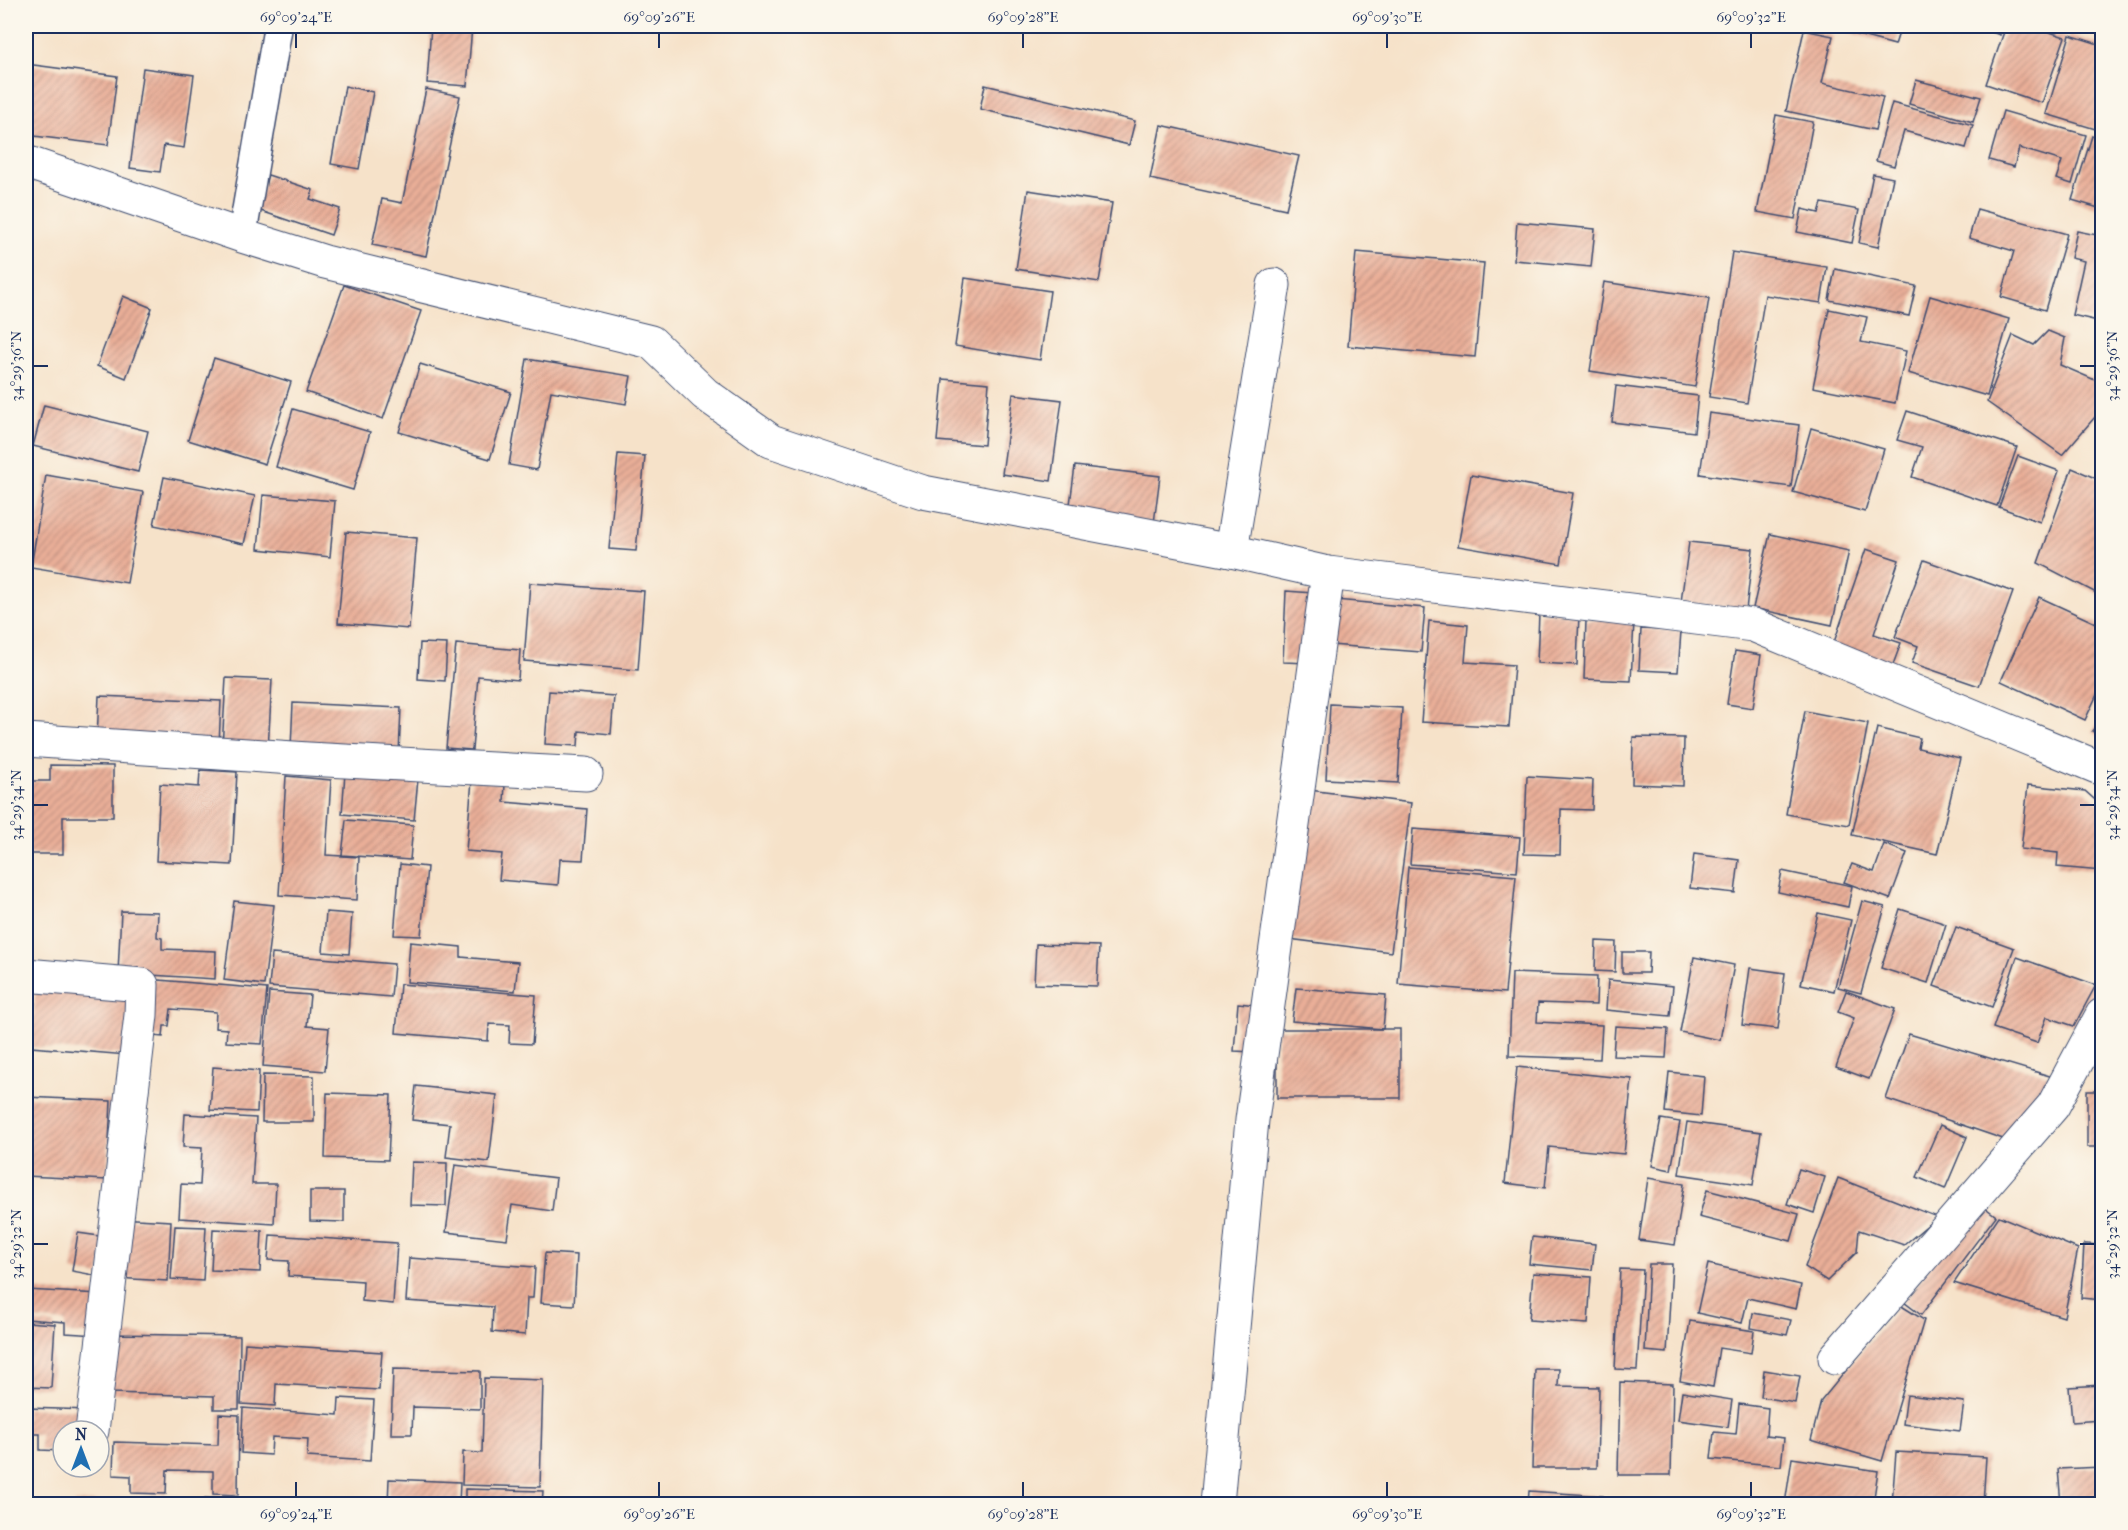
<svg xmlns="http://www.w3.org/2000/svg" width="2128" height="1530" font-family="'IM FELL French Canon',serif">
	<defs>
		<pattern id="building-hatch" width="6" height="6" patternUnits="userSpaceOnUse" patternTransform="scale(1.5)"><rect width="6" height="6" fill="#eaaf98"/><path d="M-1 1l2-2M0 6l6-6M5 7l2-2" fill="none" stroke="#bd8f7f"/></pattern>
	</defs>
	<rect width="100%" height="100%" fill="#fbf7ec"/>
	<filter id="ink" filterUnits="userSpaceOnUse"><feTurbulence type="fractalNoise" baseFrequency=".0167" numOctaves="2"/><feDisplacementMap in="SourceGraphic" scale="12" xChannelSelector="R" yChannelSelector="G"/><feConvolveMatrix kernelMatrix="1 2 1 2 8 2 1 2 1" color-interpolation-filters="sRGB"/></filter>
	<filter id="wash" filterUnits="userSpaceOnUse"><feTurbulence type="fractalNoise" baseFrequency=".008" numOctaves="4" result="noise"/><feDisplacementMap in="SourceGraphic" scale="24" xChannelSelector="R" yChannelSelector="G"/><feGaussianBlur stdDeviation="1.35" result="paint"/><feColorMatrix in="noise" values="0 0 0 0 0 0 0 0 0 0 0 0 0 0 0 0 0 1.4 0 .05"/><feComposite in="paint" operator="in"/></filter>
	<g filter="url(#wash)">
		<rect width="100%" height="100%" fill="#f6e2c9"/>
		<g id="blocks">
			<g fill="url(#building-hatch)">
				<path d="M431,26L472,27L467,86L427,83Z"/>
				<path d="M1825,26H1901L1895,45Z"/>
				<path d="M1975,26H2003L2000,35Z"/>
				<path d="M2006,26H2031L2065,37L2042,103L1986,84Z"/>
				<path d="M1804,30L1833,36L1822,83L1883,97L1875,130L1786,111Z"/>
				<path d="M2070,35L2102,45V131L2046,114Z"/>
				<path d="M26,64L117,76L108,145L26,135Z"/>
				<path d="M143,68L194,75L184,148L164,145L160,172L130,168Z"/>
				<path d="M1916,80L1981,97L1973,122L1909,104Z"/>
				<path d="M985,85L1135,121L1129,145L980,109Z"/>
				<path d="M345,86L373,92L359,169L331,164Z"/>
				<path d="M426,89L460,96L426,256L372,245L382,199L402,203Z"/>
				<path d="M1892,103L1973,125L1966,148L1904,131L1894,166L1876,161Z"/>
				<path d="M2003,111L2086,135L2072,184L2056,179L2062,161L2019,148L2014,167L1989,160Z"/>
				<path d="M1776,115L1813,122L1795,219L1757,212Z"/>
				<path d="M1161,125L1299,156L1286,209L1150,179Z"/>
				<path d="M2092,136L2102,139V209L2072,200Z"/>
				<path d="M1873,174L1893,178L1878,247L1859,243Z"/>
				<path d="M268,175L313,190L310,199L340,209L331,235L255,209Z"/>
				<path d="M1028,190L1112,203L1099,282L1016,269Z"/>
				<path d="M1822,203L1859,210L1852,243L1797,232L1802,209L1819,213Z"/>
				<path d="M1977,209L2067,234L2045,310L2001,297L2014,251L1969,238Z"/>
				<path d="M1517,222L1595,229L1591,267L1514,260Z"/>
				<path d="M2077,231L2102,236V322L2072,315L2084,261L2071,258Z"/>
				<path d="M1356,252L1484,263L1475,357L1348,346Z"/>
				<path d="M1732,252L1827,267L1821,303L1765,295L1747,403L1709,397Z"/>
				<path d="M1835,269L1916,286L1909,316L1829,300Z"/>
				<path d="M965,278L1050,291L1040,360L955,346Z"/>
				<path d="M1604,282L1709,298L1695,387L1590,371Z"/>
				<path d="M344,285L421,311L383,419L306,392Z"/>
				<path d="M123,296L152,308L126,378L97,366Z"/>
				<path d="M1930,296L2009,319L1987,396L1908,373Z"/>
				<path d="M1829,309L1867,317L1861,342L1906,351L1895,403L1813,387Z"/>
				<path d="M2048,331L2065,338L2060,365L2102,383V409L2062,455L1987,402L2013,335L2034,345Z"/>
				<path d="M214,358L291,382L265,464L188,440Z"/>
				<path d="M527,359L631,376L626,404L551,391L537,470L509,465Z"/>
				<path d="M420,364L511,392L490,459L399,432Z"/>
				<path d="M943,379L989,383L984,445L937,441Z"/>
				<path d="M1616,386L1698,396L1694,432L1612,422Z"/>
				<path d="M1013,394L1062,400L1051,481L1002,474Z"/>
				<path d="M44,405L148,431L138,472L33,446Z"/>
				<path d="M293,409L370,432L353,490L276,467Z"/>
				<path d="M1907,411L2017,447L1997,506L1912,477L1922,447L1897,440Z"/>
				<path d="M1709,413L1799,425L1791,487L1700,474Z"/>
				<path d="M1811,428L1884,449L1865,512L1793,492Z"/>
				<path d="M618,454L645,456L636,551L609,549Z"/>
				<path d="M2018,456L2059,471L2040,522L1999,507Z"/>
				<path d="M1075,466L1160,476L1154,523L1069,512Z"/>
				<path d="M2072,468L2102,481V596L2038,563Z"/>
				<path d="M46,475L143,492L127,583L31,567Z"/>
				<path d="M1471,475L1573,493L1561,564L1458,546Z"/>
				<path d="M164,477L255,496L244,544L154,525Z"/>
				<path d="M263,495L335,501L330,557L258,549Z"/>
				<path d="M346,532L417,538L409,629L338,623Z"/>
				<path d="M1770,534L1849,551L1832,625L1753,608Z"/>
				<path d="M1689,542L1753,549L1746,610L1681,602Z"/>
				<path d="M1866,549L1899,560L1874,634L1901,643L1891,670L1831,651Z"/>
				<path d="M1924,560L2013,592L1979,686L1912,663L1918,646L1895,637Z"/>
				<path d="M530,583L644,591L638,670L524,661Z"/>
				<path d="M1286,591L1313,593L1309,663L1283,662Z"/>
				<path d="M2039,597L2102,626V684L2085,720L2001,681Z"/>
				<path d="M1335,600L1425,608L1421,652L1331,645Z"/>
				<path d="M1539,613L1579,614L1577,665L1537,663Z"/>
				<path d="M1586,620L1634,621L1631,681L1584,679Z"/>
				<path d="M1429,621L1468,625L1465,662L1514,665L1509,727L1421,722Z"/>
				<path d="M1641,629L1681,631L1678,672L1639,670Z"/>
				<path d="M420,643L447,644L445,681L418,679Z"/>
				<path d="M456,644L520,650L518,680L478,676L472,750L446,748Z"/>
				<path d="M1735,651L1761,655L1753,708L1727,704Z"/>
				<path d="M226,678L272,680L268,750L222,748Z"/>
				<path d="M549,691L614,696L611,734L579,731L578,746L545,744Z"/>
				<path d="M99,696L221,701L219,745L97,739Z"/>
				<path d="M293,703L401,708L399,753L291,748Z"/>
				<path d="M1330,704L1402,708L1398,783L1326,779Z"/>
				<path d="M1805,711L1868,723L1849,825L1786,814Z"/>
				<path d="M2102,719V739L2092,731Z"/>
				<path d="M1877,728L1920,738L1918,748L1960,758L1937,854L1852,835Z"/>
				<path d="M1633,737L1684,738L1683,786L1632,784Z"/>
				<path d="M50,765L113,766V817H63V854H26V781H50Z"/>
				<path d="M200,770L237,772L232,865L156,861L160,784L199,787Z"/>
				<path d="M345,773L418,779L414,820L342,814Z"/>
				<path d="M286,776L331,780L326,855L359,857L357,900L279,895Z"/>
				<path d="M1527,776L1593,780L1592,810L1561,809L1560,855L1524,854Z"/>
				<path d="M472,780L505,784L504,802L587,809L583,860L560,859L558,885L499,880L502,854L466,851Z"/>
				<path d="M2028,785L2085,791L2102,806V871L2057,867L2058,853L2021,849Z"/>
				<path d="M1309,790L1411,803L1391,952L1289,939Z"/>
				<path d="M346,820L413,825L410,860L342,855Z"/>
				<path d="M1413,829L1520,837L1517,872L1410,864Z"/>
				<path d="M1884,844L1907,853L1890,899L1844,882L1852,864L1874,872Z"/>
				<path d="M1694,854L1739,860L1735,893L1690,888Z"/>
				<path d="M400,864L427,867L421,936L394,935Z"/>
				<path d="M1408,867L1516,876L1505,993L1398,984Z"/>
				<path d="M1782,871L1852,886L1848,907L1778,892Z"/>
				<path d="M234,901L274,905L264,985L224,980Z"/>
				<path d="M1862,901L1885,907L1861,993L1838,987Z"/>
				<path d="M1900,909L1946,924L1928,983L1881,968Z"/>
				<path d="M121,911L158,912L157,937L162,938V949L216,951L215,979L118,973Z"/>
				<path d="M326,912L352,914L349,954L323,952Z"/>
				<path d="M1818,913L1851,920L1834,991L1801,984Z"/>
				<path d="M1956,927L2014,948L1992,1007L1934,986Z"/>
				<path d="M1596,941L1616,942L1615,972L1595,971Z"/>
				<path d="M410,942L461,947V957L518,962L515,991L407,982Z"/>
				<path d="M1036,944L1099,946L1097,986L1034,984Z"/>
				<path d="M1622,952H1649L1648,973H1622Z"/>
				<path d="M272,954L394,964L391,997L269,987Z"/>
				<path d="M1694,957L1734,965L1720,1040L1680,1032Z"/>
				<path d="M2017,957L2096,985L2074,1026L2047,1017L2037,1043L1993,1028Z"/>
				<path d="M1750,968L1785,973L1778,1029L1742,1025Z"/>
				<path d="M1512,973L1597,976L1596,1005L1538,1003L1537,1022L1602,1025L1600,1059L1509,1056Z"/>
				<path d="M147,979L267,989L262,1044L226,1042L227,1029L215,1028L216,1012L171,1009L169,1026H164L163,1037L142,1035Z"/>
				<path d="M1608,980L1673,986L1670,1016L1606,1010Z"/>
				<path d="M400,984L536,995L532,1044L509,1043L510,1025L489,1024L488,1041L396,1033Z"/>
				<path d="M36,986L131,993L127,1055L31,1047Z"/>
				<path d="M1296,988L1386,995L1383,1029L1292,1021Z"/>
				<path d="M1846,991L1895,1009L1869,1079L1836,1067L1854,1018L1838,1012Z"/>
				<path d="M269,992L310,995L307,1026L329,1028L325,1071L263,1066Z"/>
				<path d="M1238,1003L1257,1005L1254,1052L1234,1051Z"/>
				<path d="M1615,1026L1668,1029L1666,1058L1613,1056Z"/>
				<rect x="1277" y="1029" width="123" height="69"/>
				<path d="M1909,1034L2053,1077L2015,1143L1886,1099Z"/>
				<path d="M213,1067L259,1071L257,1112L210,1110Z"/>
				<path d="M1517,1067L1632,1079L1624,1154L1549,1147L1545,1188L1505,1183Z"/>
				<path d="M1669,1072L1704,1076L1701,1116L1665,1112Z"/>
				<path d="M263,1075L314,1076V1122H262Z"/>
				<path d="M416,1086L497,1095L489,1162L446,1157L450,1124L412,1120Z"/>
				<rect x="2087" y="1091" width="15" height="56"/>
				<path d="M327,1093L391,1095L388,1160L325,1158Z"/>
				<path d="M26,1097L111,1101L107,1180L26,1176Z"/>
				<path d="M185,1114L256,1118L252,1184H276L274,1224L179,1218L181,1184L200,1185L202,1148L183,1147Z"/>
				<path d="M1661,1119L1680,1122L1671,1170L1652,1166Z"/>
				<path d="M1687,1122L1761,1132L1753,1185L1679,1174Z"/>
				<path d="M1940,1125L1967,1137L1945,1189L1917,1177Z"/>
				<path d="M412,1162L447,1163L446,1206L410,1205Z"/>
				<path d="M455,1165L556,1178L552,1211L512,1205L507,1239L446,1232Z"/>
				<path d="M1799,1169L1825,1177L1814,1213L1787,1204Z"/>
				<path d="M1648,1178L1684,1184L1675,1245L1639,1240Z"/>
				<path d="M1838,1178L1937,1217L1904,1245L1859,1230L1857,1252L1827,1281L1805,1267Z"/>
				<path d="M1707,1190L1799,1214L1791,1241L1699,1217Z"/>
				<path d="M310,1191H344V1222L310,1221Z"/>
				<path d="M1979,1203L1996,1216L1921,1315L1904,1302Z"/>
				<path d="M1999,1216L2078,1249L2064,1317L1954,1283Z"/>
				<path d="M118,1218L171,1221L168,1281L115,1278Z"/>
				<path d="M175,1226L206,1227L203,1281L171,1279Z"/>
				<path d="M213,1229L262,1231L260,1272L211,1270Z"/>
				<path d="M78,1233L106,1237L99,1276L72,1271Z"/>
				<path d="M270,1235L397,1243L393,1304L362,1301L363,1281L288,1276L289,1261L268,1260Z"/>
				<path d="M1532,1237L1595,1244L1592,1270L1529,1264Z"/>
				<path d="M2084,1244L2102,1245V1300L2081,1298Z"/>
				<path d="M545,1253L577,1255L574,1305L541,1303Z"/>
				<path d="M409,1258L535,1267L533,1298H527L525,1335L492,1332L493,1307L406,1301Z"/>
				<path d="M1649,1264H1672L1667,1353L1645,1351Z"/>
				<path d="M1708,1264L1801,1285L1796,1309L1748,1298L1742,1323L1697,1313Z"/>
				<path d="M1620,1269L1643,1270L1637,1370L1615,1369Z"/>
				<path d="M1533,1273L1591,1277L1588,1324L1529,1320Z"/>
				<path d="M26,1290L101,1294L98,1335L65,1333V1322L26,1319Z"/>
				<path d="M1900,1305L1924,1320L1882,1461L1811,1440L1821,1401Z"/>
				<path d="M1753,1313L1791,1320L1787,1335L1751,1328Z"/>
				<path d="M1690,1321L1754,1331L1751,1353L1719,1348L1713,1387L1680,1381Z"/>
				<path d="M26,1322L55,1324L51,1388L26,1387Z"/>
				<path d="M112,1334L240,1336L239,1409H214V1396L111,1393Z"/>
				<path d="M245,1343L382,1352L379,1390L276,1384L275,1406L241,1404Z"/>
				<path d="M393,1369L480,1371V1409L413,1407L412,1434H391Z"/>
				<path d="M1535,1369H1559L1558,1386L1599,1387L1597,1468H1532Z"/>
				<path d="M1764,1370L1800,1376L1795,1403L1761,1397Z"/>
				<path d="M484,1378L543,1380L540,1487L462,1485L463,1452L482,1453Z"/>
				<path d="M1620,1382L1673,1384L1671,1475H1618Z"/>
				<path d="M2102,1385V1420L2072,1422L2069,1387Z"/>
				<path d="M1682,1392L1732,1400L1728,1427L1678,1420Z"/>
				<path d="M1907,1395L1964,1402L1960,1431L1903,1424Z"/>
				<path d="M339,1398L374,1400L370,1461L307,1457L308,1439L272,1437L271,1455L241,1453L243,1408L338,1415Z"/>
				<path d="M1739,1404L1768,1408L1766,1436L1784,1438L1781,1466L1711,1459L1714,1432L1736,1434Z"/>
				<path d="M26,1408L91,1410V1431H63V1451L40,1450V1434H26Z"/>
				<path d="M219,1414L239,1415L238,1495L213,1494V1471L167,1470L166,1494L131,1493V1476L113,1475L114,1442L218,1445Z"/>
				<path d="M1896,1452L1986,1457L1983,1504H1892Z"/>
				<path d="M1792,1458L1878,1471L1873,1504H1785Z"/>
				<path d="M2102,1467V1504H2061L2058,1469Z"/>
				<path d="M389,1479L460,1482L459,1504H388Z"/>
				<path d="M465,1489L543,1491L542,1504H465Z"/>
				<path d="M1529,1491L1603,1496V1504H1528Z"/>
				<path d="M205,1498L245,1500V1504H205Z"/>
				<rect x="75" y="1502" width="62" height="2"/>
			</g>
		</g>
	</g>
	<g filter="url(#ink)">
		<use href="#blocks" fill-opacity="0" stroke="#3c4a6e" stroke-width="1.5"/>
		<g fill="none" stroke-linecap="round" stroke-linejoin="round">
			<defs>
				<path id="service" d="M242,236L278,26"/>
				<g id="minor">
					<path d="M26,162L242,236L325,262L651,342L705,394L771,441L923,492L1231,551L1328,573L1753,625L2102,769"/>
					<path d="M1231,551L1274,285"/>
					<path d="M26,740L308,759L586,774"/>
					<path d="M26,975L142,985L141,1015L92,1431"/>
					<path d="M1835,1358L2053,1106L2102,1015"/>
					<path d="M1217,1504L1252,1120L1328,573"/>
				</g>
			</defs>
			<use href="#service" stroke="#3c4a6e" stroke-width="31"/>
			<use href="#minor" stroke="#3c4a6e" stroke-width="35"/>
			<use href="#service" stroke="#fff" stroke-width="28"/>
			<use href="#minor" stroke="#fff" stroke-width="33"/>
		</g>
	</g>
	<path fill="none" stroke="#1b2f5e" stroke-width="2" d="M296,33V48M659,33V48M1023,33V48M1387,33V48M1751,33V48M33,366H48M2080,366H2095M33,805H48M2080,805H2095M33,1244H48M2080,1244H2095M296,1482V1497M659,1482V1497M1023,1482V1497M1387,1482V1497M1751,1482V1497"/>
	<rect width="2128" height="1530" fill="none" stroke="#fbf7ec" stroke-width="66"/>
	<g transform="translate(81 1449)"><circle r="28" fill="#fbf7ec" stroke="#a1a7b3" stroke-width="1.5"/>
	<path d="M0-4.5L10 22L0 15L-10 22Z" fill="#1f6fb2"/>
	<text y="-9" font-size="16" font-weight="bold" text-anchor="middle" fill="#1b2f5e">N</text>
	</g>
	<rect x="33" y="33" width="2062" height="1464" fill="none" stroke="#1b2f5e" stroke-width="2"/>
	<g font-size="15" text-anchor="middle" fill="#1b2f5e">
		<text x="296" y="22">69°09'24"E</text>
		<text x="659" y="22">69°09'26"E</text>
		<text x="1023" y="22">69°09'28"E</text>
		<text x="1387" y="22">69°09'30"E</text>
		<text x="1751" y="22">69°09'32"E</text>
		<text transform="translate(16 366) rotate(-90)" y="5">34°29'36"N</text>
		<text transform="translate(2112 366) rotate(-90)" y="5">34°29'36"N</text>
		<text transform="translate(16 805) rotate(-90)" y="5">34°29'34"N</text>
		<text transform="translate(2112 805) rotate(-90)" y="5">34°29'34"N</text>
		<text transform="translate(16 1244) rotate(-90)" y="5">34°29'32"N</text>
		<text transform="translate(2112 1244) rotate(-90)" y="5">34°29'32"N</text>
		<text x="296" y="1519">69°09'24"E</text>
		<text x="659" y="1519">69°09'26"E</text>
		<text x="1023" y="1519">69°09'28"E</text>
		<text x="1387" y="1519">69°09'30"E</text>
		<text x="1751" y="1519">69°09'32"E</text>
	</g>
</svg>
